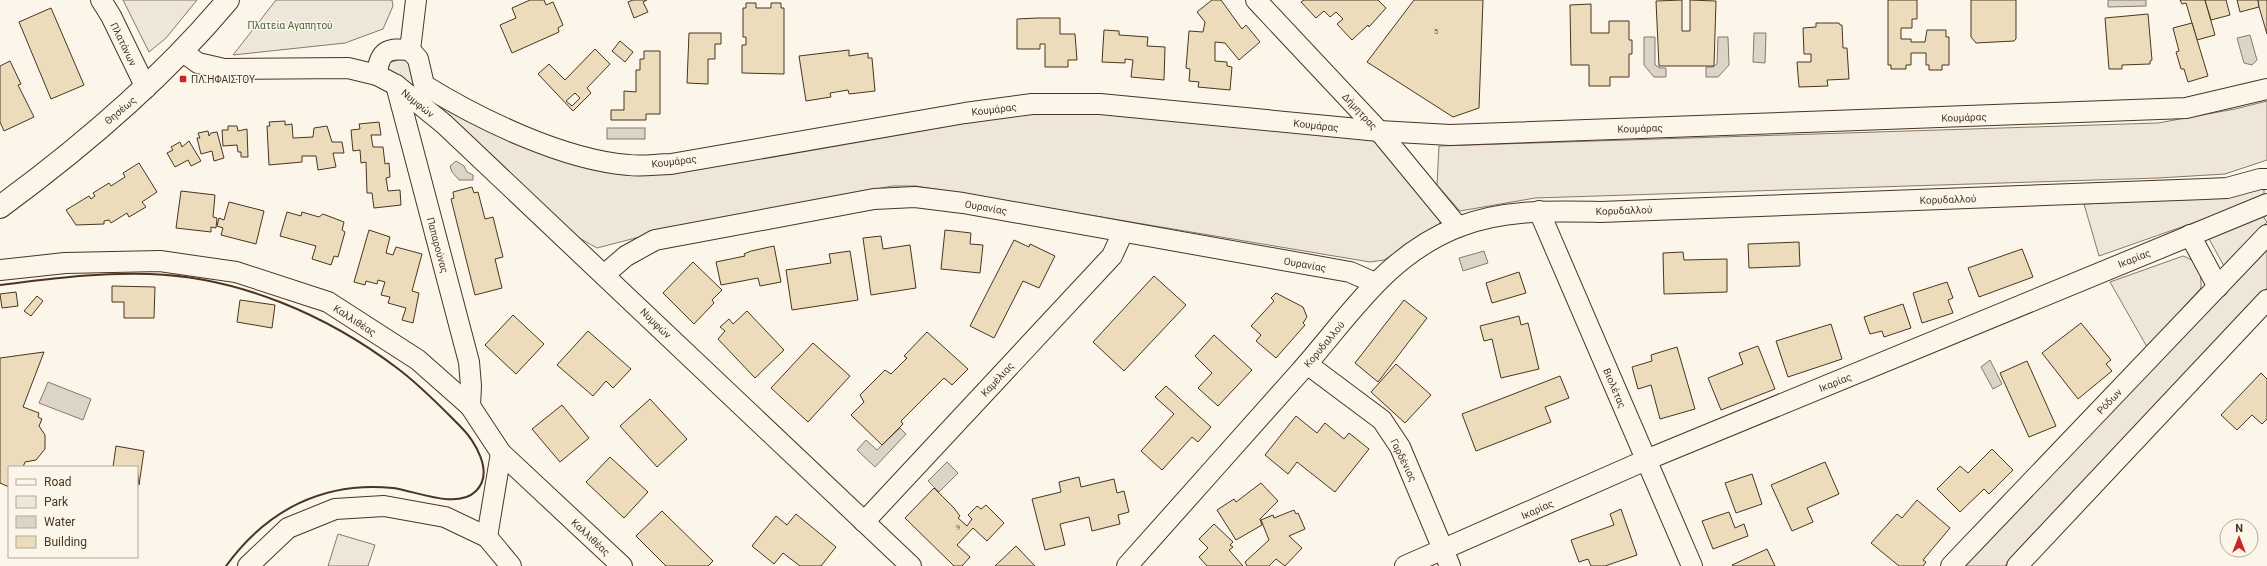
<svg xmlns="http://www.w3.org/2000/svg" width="2267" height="566" font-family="Roboto,sans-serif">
	<rect width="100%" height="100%" fill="#fbf6e9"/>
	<g fill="#ede6d9" stroke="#887966">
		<path d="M123,0H197L166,38L149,52Z"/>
		<path d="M276,0H392L393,6L383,29L345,43L233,55Z"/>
		<path d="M401,59L411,62L414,85L381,71L385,64Z"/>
		<path d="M423,95L553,157L604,172L638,173L1029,111L1063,109L1378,140L1441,221L1437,227L1384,260L1370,262L916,186H892L678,227L597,248L574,235Z"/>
		<path d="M2267,101V160L2225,174L2158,178L1535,198L1460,211L1437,185L1439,146L2158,123L2235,109Z"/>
		<path d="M2264,188V198L2099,256L2084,204L2177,199Z"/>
		<path d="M2263,216L2267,222L2224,266L2209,239Z"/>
		<path d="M2267,250V288L2005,566H1964Z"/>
		<path d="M2183,256C2200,262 2201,271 2201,288L2147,347L2110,282Z"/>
		<path d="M338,534L375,545L368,566H328Z"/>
	</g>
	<g fill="#dcd4c6" stroke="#887966">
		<path d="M2108,0H2146V6L2108,7Z"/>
		<path d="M1754,33H1766L1765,63L1753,62Z"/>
		<path d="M2250,35L2257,60L2252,65L2244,63L2237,38Z"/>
		<path d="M1644,37H1655V65L1660,68H1666V77H1654L1644,65Z"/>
		<path d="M1718,37H1728L1729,65L1718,77H1706V67H1713L1717,64Z"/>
		<rect x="607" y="128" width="38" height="11"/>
		<path d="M456,161L464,166L467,172L473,175V180H459L452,172L450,166Z"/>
		<path d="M1484,251L1488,263L1463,271L1459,258Z"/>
		<path d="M1990,360L2002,384L1993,389L1981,367Z"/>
		<path d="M48,382L91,399L83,420L39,403Z"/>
		<path d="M900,428L906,434L875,467L857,450L866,440L877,450Z"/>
		<path d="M947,462L958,473L939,492L928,481Z"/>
	</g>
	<g fill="#ecdcbc" stroke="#4a3520" fill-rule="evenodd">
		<path d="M530,0H544L546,5L553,2L563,25L558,28L559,32L512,53L500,25L516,18L512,8Z"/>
		<path d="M633,0H647L643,2L648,12L634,18L628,2Z"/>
		<path d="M1212,0H1221L1242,29L1246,25L1260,42L1239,60L1225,43L1215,42V61L1227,62V66L1232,67L1230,90L1198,87L1199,82L1189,81L1190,69L1186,68L1189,31L1203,32L1205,22L1197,12Z"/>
		<path d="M1304,0H1378L1386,8L1369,27L1368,25L1352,40L1337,24L1343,19L1336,12L1330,17L1324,11L1316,18L1301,2Z"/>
		<path d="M1414,0H1483L1479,108L1453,117L1367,62Z"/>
		<path d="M1682,0V31H1690V0L1716,1L1714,66H1659L1656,1Z"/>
		<path d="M1888,0H1917V19H1912V28H1901V39H1911V42H1925L1927,30H1946V37H1949V65H1942V70H1929V65H1926V53H1911V65H1906V69H1891V65H1888Z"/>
		<path d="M1971,0H2016V39L2014,41L1976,43L1971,37Z"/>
		<path d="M2180,0H2205L2215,35L2197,40L2186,3L2182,4Z"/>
		<path d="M2205,0H2226L2230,15L2211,20Z"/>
		<path d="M2237,0H2258L2259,7L2240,12Z"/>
		<path d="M2258,0H2267V34L2259,7Z"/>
		<path d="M746,3H756V8H771V3H781V8H784V74L742,73V45H746V37H743V8H746Z"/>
		<path d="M1591,4V33H1609V21H1629V40H1632V54H1629V77H1610V86H1589V65H1571L1570,5Z"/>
		<path d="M51,8L84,85L51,99L19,22Z"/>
		<path d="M2148,14L2152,60L2150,61V64L2122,65V69H2109L2105,18Z"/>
		<path d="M1037,18H1060V34H1075L1077,60H1068V67H1045V44H1040V49H1017V19Z"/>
		<path d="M1816,23H1839L1840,25H1842L1843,48H1847L1849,79L1827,80L1828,86L1799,87L1797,62H1811V54H1804L1803,28L1816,27Z"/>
		<path d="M2192,23L2208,76L2188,82L2184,69H2181L2176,52L2179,51L2173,28Z"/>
		<path d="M1104,30L1119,31V35L1148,37L1147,46L1165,47L1164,80L1131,77L1133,60L1125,59V63L1102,62Z"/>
		<path d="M689,33H721V44H715V59H708V84L687,83Z"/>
		<path d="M620,41L633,52L625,62L612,51Z"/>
		<path d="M595,49L610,64L587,88L591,93L573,111L538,74L549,64L565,80ZM575,93L580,98L572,106L566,101Z"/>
		<path d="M849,50V56L868,53V58H872L875,91L849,94L848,90L830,93L831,97L806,101L799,56Z"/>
		<path d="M644,51H660V114H646V120H611V110H624V91L636,92V70H640V59H644Z"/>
		<path d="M10,61L21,84L18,85L34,117L4,131L0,122V66Z"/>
		<path d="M285,121V125L292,124L293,138L313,137L314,128L327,126L332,142H342L344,153H333L336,167L318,170L316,156H302V162L269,165L267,126H270L269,122Z"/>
		<path d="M379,122L381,135H371L373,147H383L385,164L389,163L390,177L386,178L388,191L400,190L401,205L374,208L372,193H367L366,162L361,163L360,150L353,151L351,130L360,129L359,124Z"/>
		<path d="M228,126H237L238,131L247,129L248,157H241V152H238L237,145L223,146L222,130H228Z"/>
		<path d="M208,131L209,136L211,133L217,132L224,158L214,161L212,151L201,154L197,138H200L198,133Z"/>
		<path d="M189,141L201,161L191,166L188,160L175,167L167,153L173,150L171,147L180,142L182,147Z"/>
		<path d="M139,163L157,192L142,202L146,207L129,217L127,213L111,223L109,220L104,221V224L76,225L66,210L89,196L91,199L95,196L93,193L109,183L111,186L125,177L123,173Z"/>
		<path d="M472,187L474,193L478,192L485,219L493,217L503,257L495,259L502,288L475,295L451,199L454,198L453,192Z"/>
		<path d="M181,191L215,195L213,217L217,218L216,228L211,227V232L176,228Z"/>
		<path d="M229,202L264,211L256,244L221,235L223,228L217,226L219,218L224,220Z"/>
		<path d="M287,212L301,216L302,212L319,217L323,214L344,222L342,230L345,232L338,257L334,256L331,265L312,259L316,246L280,236Z"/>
		<path d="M369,230L390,237L386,253L393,255L396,247L422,254L412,291L419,293L413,323L402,320L406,308L388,303L390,297L381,295L385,282L378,280L377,284L366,281L365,285L354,282Z"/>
		<path d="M945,230L971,233L970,244L983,245L980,273L941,269Z"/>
		<path d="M881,236L883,249L910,245L916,288L871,295L863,238Z"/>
		<path d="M1014,240L1029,247L1030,244L1055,256L1039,288L1023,281L994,338L970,326Z"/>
		<path d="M1799,242L1800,266L1749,268L1748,244Z"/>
		<path d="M774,246L781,282L760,286L758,278L721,285L716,262L745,256L744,254L751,251Z"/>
		<path d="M2022,249L2033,277L1979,297L1968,268Z"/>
		<path d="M850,251L858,300L792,310L786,270L831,263L829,254Z"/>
		<path d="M1683,252L1684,260L1727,259V292L1664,294L1663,253Z"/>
		<path d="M693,262L722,290L712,300L714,303L694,324L663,293Z"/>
		<path d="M1519,272L1526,293L1492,303L1486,283Z"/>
		<path d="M1154,276L1186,305L1124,371L1093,342Z"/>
		<path d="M1947,282L1953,298L1948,300L1953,313L1922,323L1913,293Z"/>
		<path d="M112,286L155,287L154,318H124V302H112Z"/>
		<path d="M16,292L18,306L2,308L0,294Z"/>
		<path d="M1276,293L1303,307L1307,317L1303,323L1305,325L1276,358L1256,341L1261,335L1251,326L1274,301L1271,298Z"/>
		<path d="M37,296L43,301L31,316L24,311Z"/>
		<path d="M240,300L275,305L272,328L237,322Z"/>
		<path d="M1404,300L1427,318L1378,382L1355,363Z"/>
		<path d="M1903,304L1911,328L1884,337L1882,331L1870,334L1864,317Z"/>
		<path d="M747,311L784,350L755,378L718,339L725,331L720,327L729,319L733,324Z"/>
		<path d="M513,315L544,344L516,374L485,345Z"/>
		<path d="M1519,316L1521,325L1528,323L1539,369L1501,378L1492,339L1484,341L1480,326Z"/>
		<path d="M2081,323L2111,360L2106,364L2112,371L2078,399L2042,353Z"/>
		<path d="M1831,324L1842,359L1788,377L1776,341Z"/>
		<path d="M588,331L631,369L613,388L606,381L593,396L557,365Z"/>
		<path d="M927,332L968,369L952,385L944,378L901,421L903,424L882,445L851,415L864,402L860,395L885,370L891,374L907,358L904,356Z"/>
		<path d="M1214,335L1252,370L1218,406L1198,388L1212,373L1195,356Z"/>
		<path d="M813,343L850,376L808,422L771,388Z"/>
		<path d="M1758,346L1775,389L1721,410L1708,378L1743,364L1739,353Z"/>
		<path d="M1677,347L1695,409L1660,419L1651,385L1638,389L1632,367L1652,361L1651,355Z"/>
		<path d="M44,352L23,407L39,413L38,417L42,419L39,426L45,435V449L36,460L25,462L23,467H9V487L0,483V358Z"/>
		<path d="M2027,361L2056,426L2029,437L2000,373Z"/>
		<path d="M1396,364L1431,395L1405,423L1371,392Z"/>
		<path d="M2261,373L2267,379V419L2262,424L2252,415L2237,430L2221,415Z"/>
		<path d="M1560,376L1569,398L1545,407L1551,422L1476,451L1462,414Z"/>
		<path d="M1166,386L1211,427L1198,442L1192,437L1162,470L1141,451L1174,414L1155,397Z"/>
		<path d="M650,399L687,439L657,467L620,426Z"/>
		<path d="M562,405L589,438L560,462L532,429Z"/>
		<path d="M1296,416L1317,433L1325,423L1344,439L1349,433L1369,449L1335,492L1297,462L1288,474L1265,455Z"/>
		<path d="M116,446L144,451L139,485L137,467H113Z"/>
		<path d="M1992,449L2013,470L1989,494L1984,489L1960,512L1937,489L1960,466L1968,473Z"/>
		<path d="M610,457L648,492L624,518L586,482Z"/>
		<path d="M1825,462L1839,494L1807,508L1813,522L1792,531L1771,485Z"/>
		<path d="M1752,474L1762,504L1736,513L1725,483Z"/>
		<path d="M1079,477L1081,487L1114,479L1117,493L1124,491L1129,512L1118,515L1120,524L1092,531L1089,517L1060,524L1065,545L1045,550L1032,499L1061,492L1059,482Z"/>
		<path d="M1261,483L1278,501L1260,519L1262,525L1236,540L1217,510L1234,499L1236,502Z"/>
		<path d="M934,488L954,508L960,516L958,518L967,526L972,519L968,515L977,506L981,509L986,505L1004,523L987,541L973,528L957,545L970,557L962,566H954L905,518Z"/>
		<path d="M1917,500L1950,528L1923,560L1926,562L1923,566H1899L1871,543L1897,514L1902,518Z"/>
		<path d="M1621,509L1637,555L1605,566H1591L1588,559L1579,562L1571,540L1614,525L1610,514Z"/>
		<path d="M1294,510L1296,514L1298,513L1305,529L1289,536L1302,548L1285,566L1276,559L1269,566H1247L1245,562L1269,540L1261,520L1273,515L1274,518Z"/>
		<path d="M662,511L713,561L708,566H666L636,536Z"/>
		<path d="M1729,512L1735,528L1744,524L1748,536L1713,549L1702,521Z"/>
		<path d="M796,514L836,547L821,566H800L783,553L774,564L752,546L776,516L787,525Z"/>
		<path d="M1214,524L1233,542L1230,545L1233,547L1229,550L1243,566H1207L1199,557L1208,548L1199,539Z"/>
		<path d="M1016,546L1035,566H995Z"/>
		<path d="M1767,549L1775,566H1733L1732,565Z"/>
	</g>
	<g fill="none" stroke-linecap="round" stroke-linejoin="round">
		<defs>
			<g id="minor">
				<path d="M101,0L111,16L146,88"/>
				<path d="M1256,0L1379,131L1458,227"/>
				<path d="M410,50L418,59L424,85C479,119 563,160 629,165C642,167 657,164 671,164L965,113L1032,104H1100L1379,131L1450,135L2186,108L2267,89"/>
				<path d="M410,50L416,0"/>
				<path d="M183,52L198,63L224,69L348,68L377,75L396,85L444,124L911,566"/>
				<path d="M377,75C379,50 388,48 410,50"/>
				<path d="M396,85L469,362L471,386L470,406"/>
				<path d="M1539,211L1692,566"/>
				<path d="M2190,235L2218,287"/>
				<path d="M0,270L65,263L160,261L236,272L328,302L418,360L470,406L501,453L622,566"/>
				<path d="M604,275L626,256L655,240L874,199L915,197L963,203L1350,272L1375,283"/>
				<path d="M1307,364L1382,420L1400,447L1450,566"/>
				<path d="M864,522L1112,256L1123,232"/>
				<path d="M487,537L501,453"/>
				<path d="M248,566L288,528L335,509L384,506L445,517L487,537L511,566"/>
				<path d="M1127,566C1184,502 1242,437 1299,373C1349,317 1385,256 1458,227C1504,209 1552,211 1600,212L2205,189L2227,188L2260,179H2267"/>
				<path d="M1405,566L1646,460L2267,204"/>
				<path d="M1951,566L2267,235"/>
				<path d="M2017,566L2267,300"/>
			</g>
			<path id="major" d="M0,207C83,146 162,79 228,0"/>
		</defs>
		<use href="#minor" stroke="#4a3520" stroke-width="22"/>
		<use href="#major" stroke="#4a3520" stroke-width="24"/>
		<use href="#minor" stroke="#fbf6e9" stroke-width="20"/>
		<use href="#major" stroke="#fbf6e9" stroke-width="22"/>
		<path stroke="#4a3520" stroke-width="2" d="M0,285C50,279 100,272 150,274C239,277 327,315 397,368C420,385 440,406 460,426C474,440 495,472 476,491C457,510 416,491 393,488C323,481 267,510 226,566"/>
	</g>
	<rect fill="#c62828" stroke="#fbf6e9" stroke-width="1.5" x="179" y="75" width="8" height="8" rx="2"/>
	<g text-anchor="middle" stroke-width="3" stroke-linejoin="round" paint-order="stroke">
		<g font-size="8" fill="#725f47">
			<text x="1436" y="34">5</text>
			<text x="958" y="530">9</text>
		</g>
		<g font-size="10" fill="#436837" stroke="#fbf6e9">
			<text x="290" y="29">Πλατεία Αγαπητού</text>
		</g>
		<g font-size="10" fill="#4a3520" stroke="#fbf6e9">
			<text transform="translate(124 44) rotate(64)" y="4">Πλατάνων</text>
			<text transform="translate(418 103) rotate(39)" y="4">Νυμφών</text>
			<text transform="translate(994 109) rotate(-7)" y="4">Κουμάρας</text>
			<text transform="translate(120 110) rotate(-40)" y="4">Θησέως</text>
			<text transform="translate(1360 111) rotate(47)" y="4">Δήμητρας</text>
			<text transform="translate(1964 117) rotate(-2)" y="4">Κουμάρας</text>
			<text transform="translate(1316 125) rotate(6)" y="4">Κουμάρας</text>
			<text transform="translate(1640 128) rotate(-2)" y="4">Κουμάρας</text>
			<text transform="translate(674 161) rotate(-7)" y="4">Κουμάρας</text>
			<text transform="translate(1948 199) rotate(-2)" y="4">Κορυδαλλού</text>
			<text transform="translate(986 207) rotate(10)" y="4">Ουρανίας</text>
			<text transform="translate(1624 210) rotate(-2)" y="4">Κορυδαλλού</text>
			<text transform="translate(438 245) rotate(75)" y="4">Παπαρούνας</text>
			<text transform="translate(2134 258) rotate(-22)" y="4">Ικαρίας</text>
			<text transform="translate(1305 264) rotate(10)" y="4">Ουρανίας</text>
			<text transform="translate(355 320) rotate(33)" y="4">Καλλιθέας</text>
			<text transform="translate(656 323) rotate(44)" y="4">Νυμφών</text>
			<text transform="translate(1324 344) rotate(-50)" y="4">Κορυδαλλού</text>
			<text transform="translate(997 379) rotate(-47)" y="4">Καμέλιας</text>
			<text transform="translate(1835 382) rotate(-22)" y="4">Ικαρίας</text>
			<text transform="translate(1615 388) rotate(67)" y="4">Βιολέτας</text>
			<text transform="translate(2109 401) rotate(-46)" y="4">Ρόδων</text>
			<text transform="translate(1404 460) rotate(64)" y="4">Γαρδένιας</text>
			<text transform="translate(1537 509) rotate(-24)" y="4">Ικαρίας</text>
			<text transform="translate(591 537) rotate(43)" y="4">Καλλιθέας</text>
		</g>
		<g font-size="10" fill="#4a3520" stroke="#fbf6e9" text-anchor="start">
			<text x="191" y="83">ΠΛ.ΗΦΑΙΣΤΟΥ</text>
		</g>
	</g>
	<rect x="8" y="466" width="130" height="92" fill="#fbf6e9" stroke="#b4a999"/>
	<rect x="16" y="479" width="20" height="6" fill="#fbf6e9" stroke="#b4a999"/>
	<text x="44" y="486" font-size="12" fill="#4a3520">Road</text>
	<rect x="16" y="496" width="20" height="12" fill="#ede6d9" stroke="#b4a999"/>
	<text x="44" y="506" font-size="12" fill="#4a3520">Park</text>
	<rect x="16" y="516" width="20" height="12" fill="#dcd4c6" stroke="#b4a999"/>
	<text x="44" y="526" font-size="12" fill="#4a3520">Water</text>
	<rect x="16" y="536" width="20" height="12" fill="#ecdcbc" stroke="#b4a999"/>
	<text x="44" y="546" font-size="12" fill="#4a3520">Building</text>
	<g transform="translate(2239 538)"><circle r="19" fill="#fbf6e9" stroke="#b4a999"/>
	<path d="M0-3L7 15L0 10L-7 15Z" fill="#c62828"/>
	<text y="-6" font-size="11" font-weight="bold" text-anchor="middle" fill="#4a3520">N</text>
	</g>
</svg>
